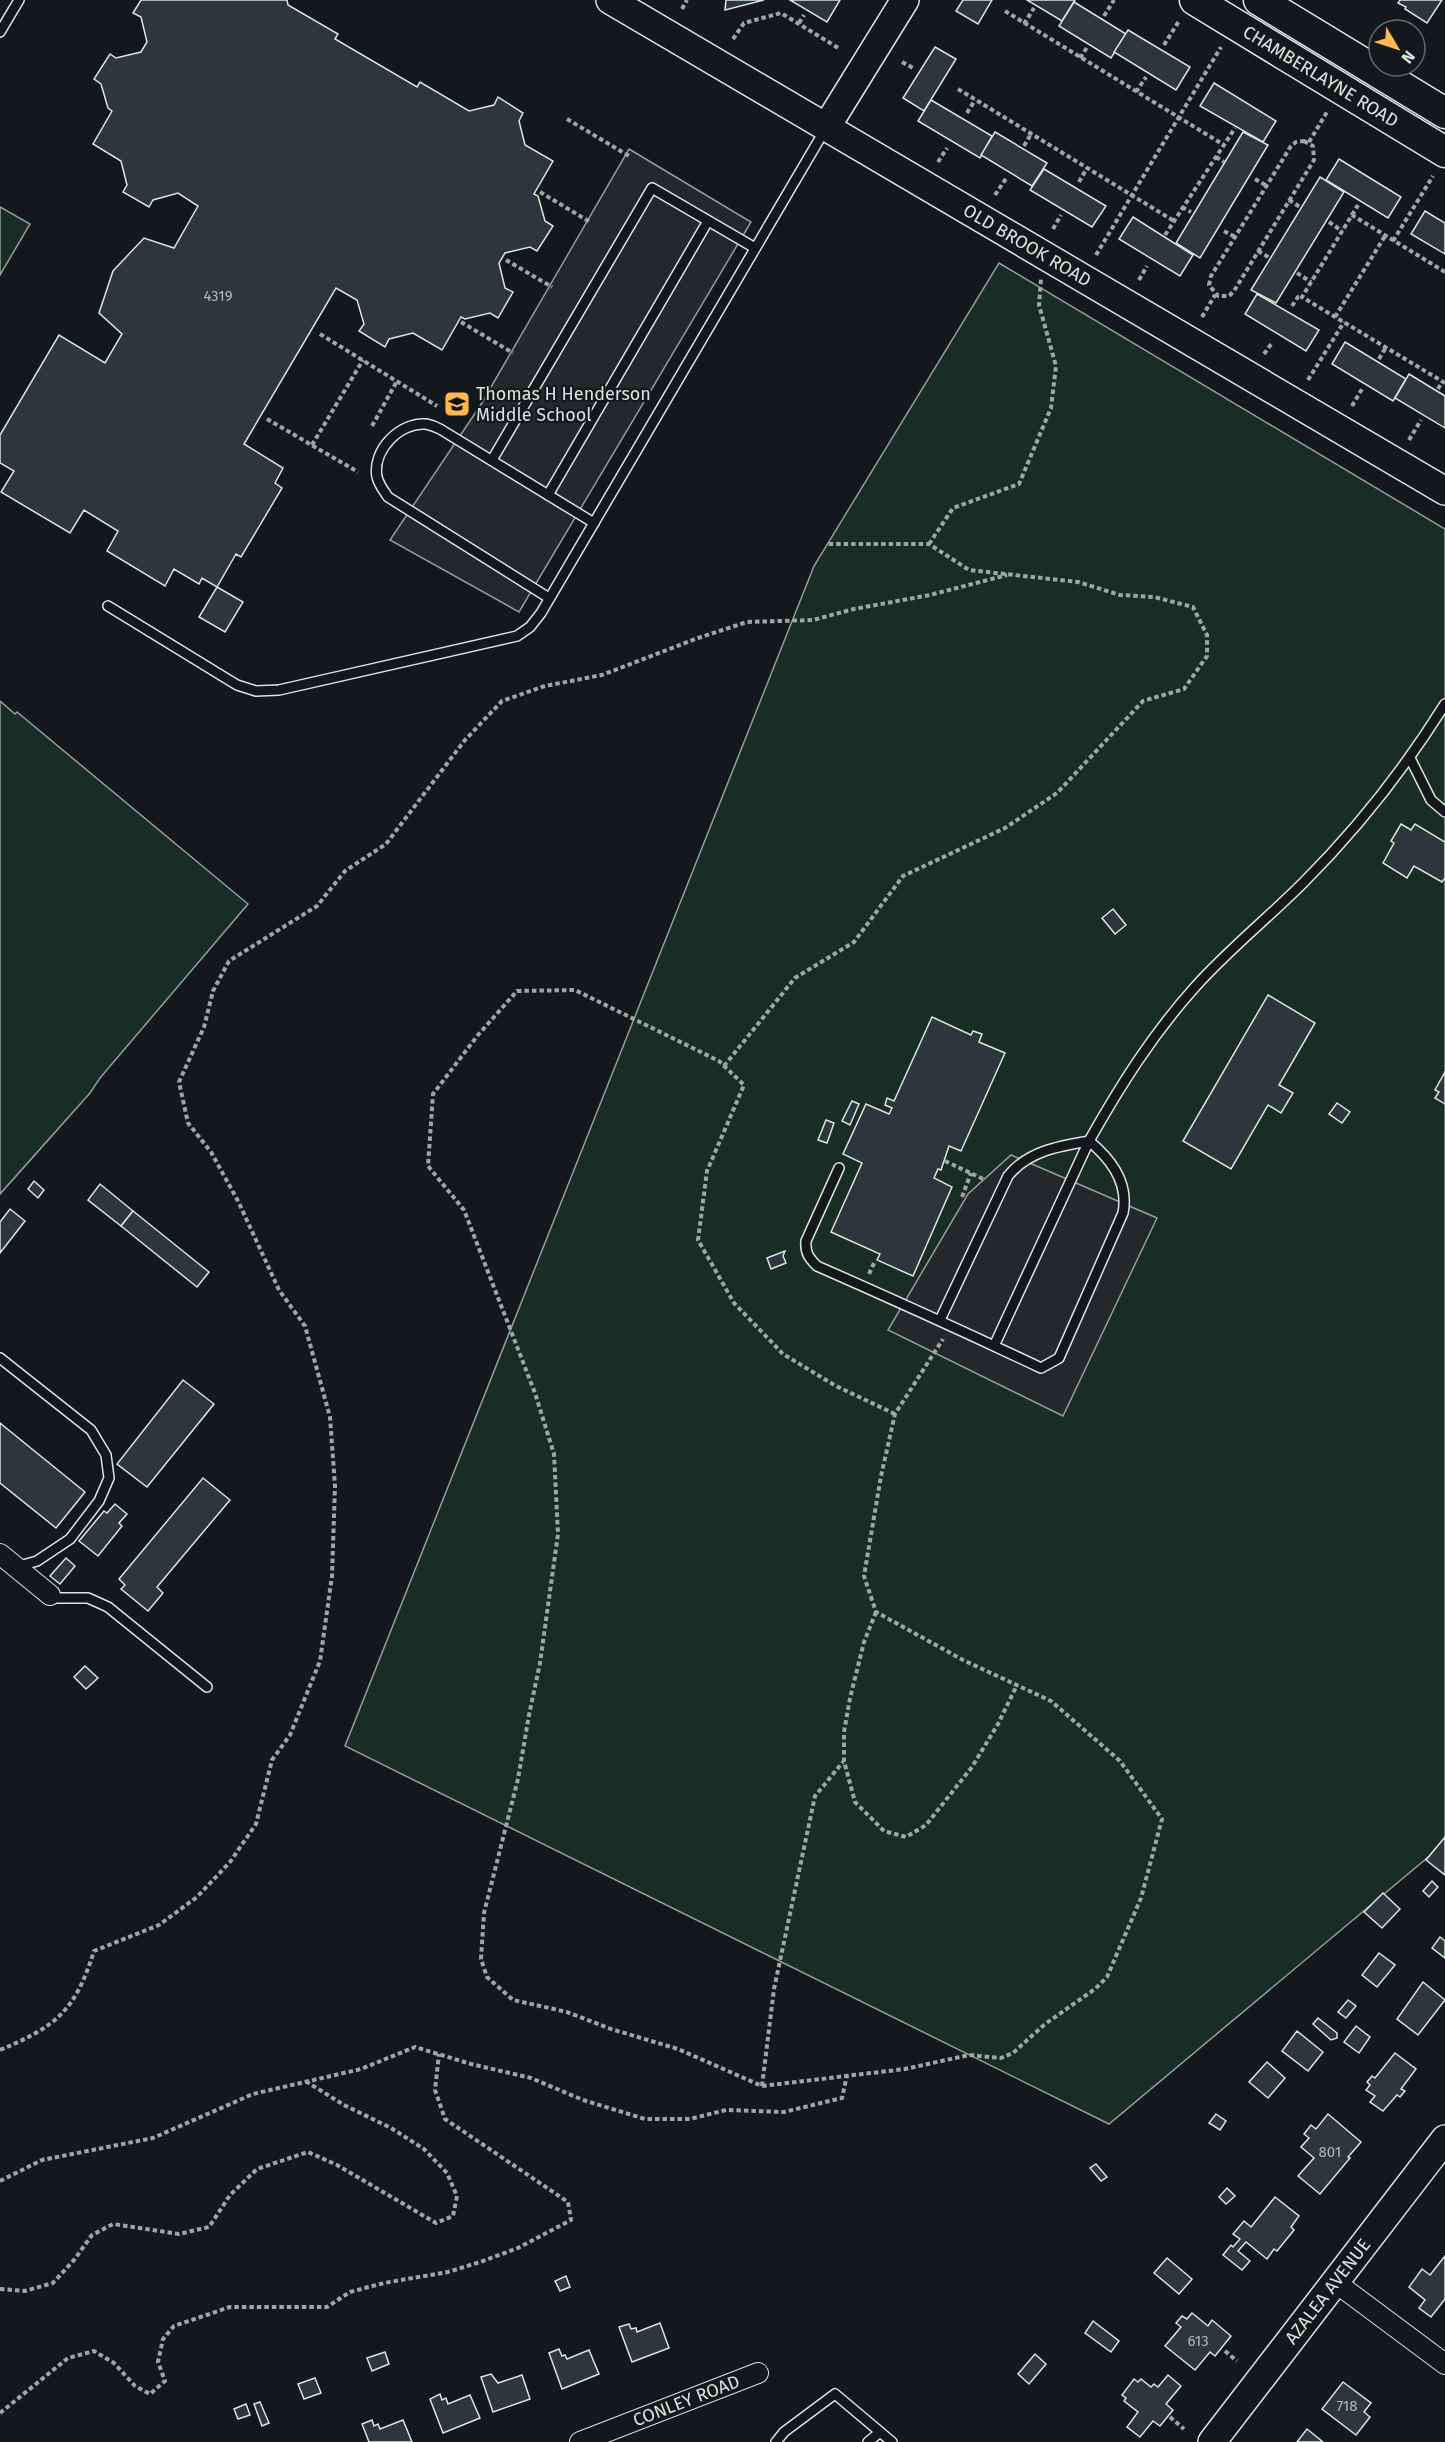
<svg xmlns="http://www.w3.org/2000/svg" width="1445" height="2442" font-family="'Fira Sans',sans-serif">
	<rect width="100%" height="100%" fill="#14181c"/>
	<g fill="#1a2d24" stroke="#939e99" stroke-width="1.5">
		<path d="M0,207L30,224L0,275Z"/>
		<path d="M999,263L1445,529V1843L1109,2124L345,1746L814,566Z"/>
		<path d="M0,701L15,714L17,712L248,904L100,1078L90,1093L0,1194Z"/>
	</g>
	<g fill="#24282b" stroke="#939e99" stroke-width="1.5">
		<path d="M629,149L751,222L519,612L390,540L480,406Z"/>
		<path d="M1011,1155L1157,1218L1063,1416L888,1330L968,1194Z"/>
	</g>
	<g fill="#2c363c" stroke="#d8e6dc" stroke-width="1.5">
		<path d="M141,0H287L288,5L338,34L335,39L417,87L420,82L469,111L494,105L498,97L523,113L519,121L525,145L553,161L534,194L538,196L545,221L553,226L537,251L530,247L505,253L499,263L505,288L513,292L498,318L490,313L465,319L461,317L442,350L413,333L389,339L385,347L359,331L364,324L357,300L336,288L244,444L283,468L275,483L282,488L241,557L236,554L217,587L202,578L199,584L174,569L165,586L107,551L118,531L84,510L70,533L1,492L14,471L0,463V435L59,335L105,363L122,334L99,313L113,271L144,238L174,248L198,206L178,193L153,200L149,207L123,192L127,185L121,161L93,144L112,111L108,108L101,84L94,79L110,54L116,58L141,52L147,42L141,17L133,13Z"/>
		<path d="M726,0H764L725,10Z"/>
		<path d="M790,0H840L827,22Z"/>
		<path d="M963,0H992L978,24L956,11Z"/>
		<path d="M1027,0H1075L1062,21Z"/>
		<path d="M1400,0H1442L1427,23L1405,9L1406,7L1398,3Z"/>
		<path d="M1074,2L1126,34L1111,58L1059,26Z"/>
		<path d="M1128,30L1190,67L1176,90L1114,52Z"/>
		<path d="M935,47L956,59L924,111L903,98Z"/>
		<path d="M1214,83L1276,121L1263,142L1200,106Z"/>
		<path d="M931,100L992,136L980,158L918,121Z"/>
		<path d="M995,132L1047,163L1032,186L981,155Z"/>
		<path d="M1243,132L1268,145L1200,258L1176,243Z"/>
		<path d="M1339,159L1401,197L1388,218L1326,180Z"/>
		<path d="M1044,169L1106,206L1092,227L1030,190Z"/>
		<path d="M1320,177L1344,192L1276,303L1251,290Z"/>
		<path d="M1425,211L1445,223V254L1411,234Z"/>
		<path d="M1133,217L1193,255L1180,276L1119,239Z"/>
		<path d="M1257,294L1319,330L1306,351L1245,314Z"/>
		<path d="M1345,342L1406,379L1393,401L1332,364Z"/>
		<path d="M1409,374L1445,396V428L1395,398Z"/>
		<path d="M217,587L243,602L225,632L199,617Z"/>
		<path d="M1401,824L1411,830L1415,824L1445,842V878L1442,882L1414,866L1407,878L1383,863L1394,843L1391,841Z"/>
		<path d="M1113,909L1126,925L1115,934L1102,918Z"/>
		<path d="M1268,995L1315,1023L1279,1085L1293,1093L1281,1113L1268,1105L1231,1169L1183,1141Z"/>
		<path d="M932,1017L971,1035L973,1031L982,1034L979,1042L1005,1053L961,1151L949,1146L941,1170L938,1169L934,1178L952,1187L913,1276L877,1260L880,1254L831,1232L862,1163L843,1154L866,1104L889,1114L892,1108L885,1105L887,1098L894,1101Z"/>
		<path d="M1445,1072V1104L1435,1098L1439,1092L1435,1090Z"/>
		<path d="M852,1101L859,1104L850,1125L842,1121Z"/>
		<path d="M1337,1103L1350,1112L1342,1123L1329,1114Z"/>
		<path d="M826,1120L834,1123L827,1143L818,1140Z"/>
		<path d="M34,1181L44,1190L38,1198L28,1189Z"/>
		<path d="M100,1184L133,1211L121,1226L88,1200Z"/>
		<path d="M10,1209L25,1221L0,1253V1222Z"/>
		<path d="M133,1211L209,1272L197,1287L121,1226Z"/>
		<path d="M785,1251L783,1256L786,1263L771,1269L767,1258Z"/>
		<path d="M183,1380L214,1404L147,1487L117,1464Z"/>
		<path d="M0,1423L85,1492L56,1528L0,1483Z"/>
		<path d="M203,1478L230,1500L157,1587L163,1593L148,1611L121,1589L125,1585L119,1579Z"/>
		<path d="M115,1504L127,1514L119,1523L122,1526L98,1556L79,1541L104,1511L107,1513Z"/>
		<path d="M66,1558L75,1566L60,1584L50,1576Z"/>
		<path d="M85,1666L98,1678L86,1689L74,1677Z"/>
		<path d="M1445,1837V1875L1426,1860Z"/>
		<path d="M1432,1881L1438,1887L1429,1897L1423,1891Z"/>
		<path d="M1383,1893L1400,1909L1382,1928L1364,1912Z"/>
		<path d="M1440,1937L1445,1941V1958L1432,1948Z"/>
		<path d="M1379,1953L1395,1965L1377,1987L1362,1975Z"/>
		<path d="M1423,1982L1445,2000L1418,2035L1397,2019Z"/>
		<path d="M1348,2000L1356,2006L1346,2018L1338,2012Z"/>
		<path d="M1318,2018L1337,2033V2038L1331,2040L1313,2024Z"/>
		<path d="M1356,2026L1370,2037L1359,2053L1344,2042Z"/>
		<path d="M1297,2031L1323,2052L1308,2071L1282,2051Z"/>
		<path d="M1395,2053L1416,2069L1401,2089L1405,2091L1400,2097L1397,2095L1383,2111L1370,2102L1375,2096L1366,2090L1370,2085L1367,2082L1372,2076L1375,2078Z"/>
		<path d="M1267,2062L1285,2078L1268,2098L1249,2082Z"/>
		<path d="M1216,2114L1226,2121L1220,2130L1209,2123Z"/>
		<path d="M1328,2114L1361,2142L1348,2157L1350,2158L1320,2194L1298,2176L1314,2158L1301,2147L1309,2138L1304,2134L1311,2125L1316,2129Z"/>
		<path d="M1096,2164L1107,2177L1101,2181L1090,2168Z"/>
		<path d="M1227,2188L1235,2196L1226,2204L1219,2197Z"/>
		<path d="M1275,2197L1299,2216L1291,2227L1294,2230L1277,2251L1274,2249L1267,2259L1246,2242L1238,2251L1250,2261L1242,2270L1223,2255L1231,2245L1233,2247L1240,2239L1233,2234L1244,2221L1251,2227Z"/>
		<path d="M1445,2256V2299L1431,2317L1419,2308L1425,2300L1409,2287L1422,2269L1430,2275Z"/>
		<path d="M1167,2258L1192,2279L1179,2294L1154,2273Z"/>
		<path d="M566,2276L570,2287L560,2291L555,2281Z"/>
		<path d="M1192,2313L1208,2326L1212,2320L1231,2336L1215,2356L1210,2352L1195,2370L1165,2346L1181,2327L1176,2323L1182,2316L1187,2319Z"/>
		<path d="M1093,2321L1119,2341L1111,2352L1085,2333Z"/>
		<path d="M660,2323L669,2348L632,2362L619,2327L629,2324L631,2329L636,2328L637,2332Z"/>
		<path d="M559,2349L562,2356L565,2355L567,2359L589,2350L599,2374L562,2389L549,2353Z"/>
		<path d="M385,2352L389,2364L372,2371L367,2358Z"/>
		<path d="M1035,2354L1046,2364L1029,2384L1018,2374Z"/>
		<path d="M491,2374L498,2383L522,2375L530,2399L493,2412L481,2377Z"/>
		<path d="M1168,2375L1181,2386L1166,2404L1173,2410L1160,2426L1153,2421L1140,2437L1127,2427L1138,2412L1124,2401L1126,2398L1122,2395L1134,2379L1138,2382L1141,2379L1151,2387L1154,2384L1158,2387Z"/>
		<path d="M315,2378L321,2393L304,2399L298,2384Z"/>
		<path d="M1343,2382L1371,2403L1364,2412L1370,2417L1356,2435L1322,2409Z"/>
		<path d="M440,2394L442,2400L446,2398L448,2404L470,2395L480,2418L443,2433L430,2399Z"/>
		<path d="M260,2402L269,2423L262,2426L254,2404Z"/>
		<path d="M246,2404L250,2415L238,2419L234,2409Z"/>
		<path d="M372,2420L374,2426L378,2424L380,2429L403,2420L412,2442H369L362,2424Z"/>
		<path d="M1307,2429L1323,2442H1297Z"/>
	</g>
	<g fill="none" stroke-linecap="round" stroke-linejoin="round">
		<defs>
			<g id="lane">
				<path d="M0,32L19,0"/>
				<path d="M492,460L652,188L755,248"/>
				<path d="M548,495L708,221"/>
				<path d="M549,598L388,497C384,491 379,485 377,477C372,450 400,422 426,424C431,425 436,427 440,429L594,523"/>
				<path d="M108,606L237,685L256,691L279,690L517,636L530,627L541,613L826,128"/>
				<path d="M1410,758L1431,800L1445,812"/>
				<path d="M839,1168L806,1241C805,1253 809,1258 817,1266C892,1299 967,1333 1041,1368L1059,1358L1123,1213C1129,1183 1111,1159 1089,1141L994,1346"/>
				<path d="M940,1320L1008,1176C1028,1151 1059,1146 1089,1141C1120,1086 1152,1035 1195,987C1228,950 1268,918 1303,883C1357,829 1405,768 1445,704"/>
				<path d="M0,1358L91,1430L106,1455L109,1478L99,1501L70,1539L37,1561L16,1567"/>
				<path d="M50,1595L57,1598H88L108,1607L207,1687"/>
				<path d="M776,2442L784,2432L835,2394L892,2442"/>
				<path d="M868,2442L880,2432"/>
			</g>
			<g id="street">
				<path d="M0,1554L50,1595"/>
				<path d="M1335,2282L1445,2364"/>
				<path id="s1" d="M580,2442L758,2373"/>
			</g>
			<g id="secondary">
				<path id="s2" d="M610,0L1445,491"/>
				<path d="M827,126L905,0"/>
				<path id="s3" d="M1212,2442L1445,2139"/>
			</g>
			<g id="primary">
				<path id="s4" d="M1195,0L1445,152"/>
				<path d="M1259,0L1445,113"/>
			</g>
		</defs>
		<use href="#lane" stroke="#d8e6dc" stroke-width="12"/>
		<use href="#street" stroke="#d8e6dc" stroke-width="22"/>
		<use href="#secondary" stroke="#d8e6dc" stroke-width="30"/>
		<use href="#primary" stroke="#d8e6dc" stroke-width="33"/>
		<g stroke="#9da8a2" stroke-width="4" stroke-dasharray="4.5 3" stroke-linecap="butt">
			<path d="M682,9L687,0"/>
			<path d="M1005,11L1224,145"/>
			<path d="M1104,16L1114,0"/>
			<path d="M799,23L804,15"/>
			<path d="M1024,24L1034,8"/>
			<path d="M733,39L744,23L781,13L840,49"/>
			<path d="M1164,45L1179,21"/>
			<path d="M1080,58L1088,46"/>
			<path d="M902,62L915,69"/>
			<path d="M958,89L1174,221"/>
			<path d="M1136,92L1146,77"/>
			<path d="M967,113L975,100"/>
			<path d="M567,119L629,156"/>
			<path d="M1304,141L1313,146L1314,160L1234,291L1229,296H1218L1209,285L1211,276L1291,146L1296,142Z"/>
			<path d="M1309,142L1327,112"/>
			<path d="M1024,146L1031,134"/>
			<path d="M1216,157L1224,162"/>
			<path d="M938,162L947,148"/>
			<path d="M1255,179L1267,186"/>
			<path d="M1079,182L1087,168"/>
			<path d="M540,192L590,222"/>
			<path d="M995,195L1007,177"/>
			<path d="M1289,200L1300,207"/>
			<path d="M1182,207L1191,212"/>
			<path d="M1352,215L1358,205"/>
			<path d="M1329,222L1342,231"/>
			<path d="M1053,229L1061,215"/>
			<path d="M1224,231L1235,237"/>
			<path d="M1165,235L1235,128"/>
			<path d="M1393,241L1433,176"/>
			<path d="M1258,251L1270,258"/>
			<path d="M1096,255L1221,47"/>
			<path d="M506,260L552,287"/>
			<path d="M1445,272L1352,215L1302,297L1445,383"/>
			<path d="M1297,273L1311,282"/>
			<path d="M1139,280L1147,266"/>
			<path d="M1292,306L1298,297L1302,296"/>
			<path d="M1202,317L1215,295"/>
			<path d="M1335,317L1385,236"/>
			<path d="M461,322L513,353"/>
			<path d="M320,334L437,406"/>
			<path d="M1264,354L1272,343"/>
			<path d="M1379,359L1386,347"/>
			<path d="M1308,380L1344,322"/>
			<path d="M1438,389L1442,382"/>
			<path d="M1352,406L1362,389"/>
			<path d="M267,419L358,472"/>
			<path d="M372,426L397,381"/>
			<path d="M1409,440L1421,420"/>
			<path d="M312,445L363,360"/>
			<path d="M929,544L953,508L1019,484L1051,408L1056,366L1039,305L1041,279"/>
			<path d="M724,1066L795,978L854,942L903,876L1005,828L1057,793L1143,701L1184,689L1207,656V635L1193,607L1154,597L1120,595L1078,582L969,570L929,544H828"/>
			<path d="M945,1161L983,1179"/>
			<path d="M962,1197L971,1173"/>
			<path d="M869,1274L875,1261"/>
			<path d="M895,1414L836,1386L783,1354L734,1303L698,1240L707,1171L744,1085L719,1061L575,990L517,991L478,1035L433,1094L428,1166L464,1210L535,1393L554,1454L558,1534L540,1663L529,1715L518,1779L484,1913L481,1959L487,1977L513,2000L567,2012L611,2029L678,2049L762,2086L905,2069L969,2055L1001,2058L1013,2053L1045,2024L1095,1989L1107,1977L1141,1898L1162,1819L1120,1761L1051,1701L963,1660L876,1612L864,1576L881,1476L895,1414L943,1339"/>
			<path d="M876,1612L864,1642L850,1698L844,1732V1761L855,1802L884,1831L906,1837L926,1825L972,1767L998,1724L1017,1685"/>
			<path d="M0,2050C57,2026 75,2011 94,1951L159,1925L197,1897L230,1862L256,1824L272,1760L290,1735L320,1661L332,1576L335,1486L330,1417L305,1326L279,1290L238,1201L211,1152L188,1123L179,1082L204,1027L213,991L229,961L317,906L345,871L386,844L465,740L502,701L545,686L602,675L698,638L747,622L813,620L854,609L930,595L1007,575"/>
			<path d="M762,2086L774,1989L815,1796L843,1762"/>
			<path d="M0,2181L42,2160L153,2138L253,2094L361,2069L415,2047L471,2064L531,2078L583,2100L645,2119H690L726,2110L784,2112L842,2098L847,2075"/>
			<path d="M0,2289L25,2291L53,2283L74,2260L92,2235L113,2224L179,2234L209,2227L230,2195L257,2169L308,2152L337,2165L436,2223L453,2216L457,2196L447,2173L424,2149L391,2128L344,2105L307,2082"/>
			<path d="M1225,2351L1237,2361"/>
			<path d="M0,2413L68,2358L94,2351L114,2363L135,2386L150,2394L165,2381L158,2362L163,2339L174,2326L230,2307H327L350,2292L384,2283L448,2272L483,2261L518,2248L571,2220L568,2202L445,2119L435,2090L439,2054"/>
			<path d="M1170,2417L1184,2429"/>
		</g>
		<use href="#lane" stroke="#14181c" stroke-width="9"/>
		<use href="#street" stroke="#14181c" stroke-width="20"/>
		<use href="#secondary" stroke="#14181c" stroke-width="27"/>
		<use href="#primary" stroke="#14181c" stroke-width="30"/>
	</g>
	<defs>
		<symbol id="school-square" viewBox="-11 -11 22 22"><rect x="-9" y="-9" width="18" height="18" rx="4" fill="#ffb74d" stroke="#14181c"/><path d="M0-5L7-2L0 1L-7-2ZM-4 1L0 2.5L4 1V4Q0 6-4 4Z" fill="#111"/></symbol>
	</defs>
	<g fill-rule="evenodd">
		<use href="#school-square" x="442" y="389" width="30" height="30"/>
	</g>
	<g text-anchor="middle" stroke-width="4.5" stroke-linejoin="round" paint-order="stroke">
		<g font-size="15" fill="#adbab4">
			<text x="218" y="301">4319</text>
			<text x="1330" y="2157">801</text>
			<text x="1198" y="2346">613</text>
			<text x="1347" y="2411">718</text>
		</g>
		<g font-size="18" fill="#d8e6dc" stroke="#14181c">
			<text dy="6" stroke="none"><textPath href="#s4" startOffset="147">CHAMBERLAYNE ROAD</textPath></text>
			<text dy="6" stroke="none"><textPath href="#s2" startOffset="484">OLD BROOK ROAD</textPath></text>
			<text dy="6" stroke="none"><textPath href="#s3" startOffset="190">AZALEA AVENUE</textPath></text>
			<text dy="6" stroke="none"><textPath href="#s1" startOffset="114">CONLEY ROAD</textPath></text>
		</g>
		<g font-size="18" fill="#d8e6dc" stroke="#14181c" text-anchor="start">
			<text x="476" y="400">Thomas H Henderson<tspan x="476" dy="21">Middle School</tspan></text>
		</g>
	</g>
	<g transform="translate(1397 48) rotate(129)"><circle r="28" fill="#14181c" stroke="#626a69" stroke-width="1.5"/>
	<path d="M0-4.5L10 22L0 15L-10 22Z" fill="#ffb74d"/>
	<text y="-9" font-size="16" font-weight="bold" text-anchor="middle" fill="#d8e6dc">N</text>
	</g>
</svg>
